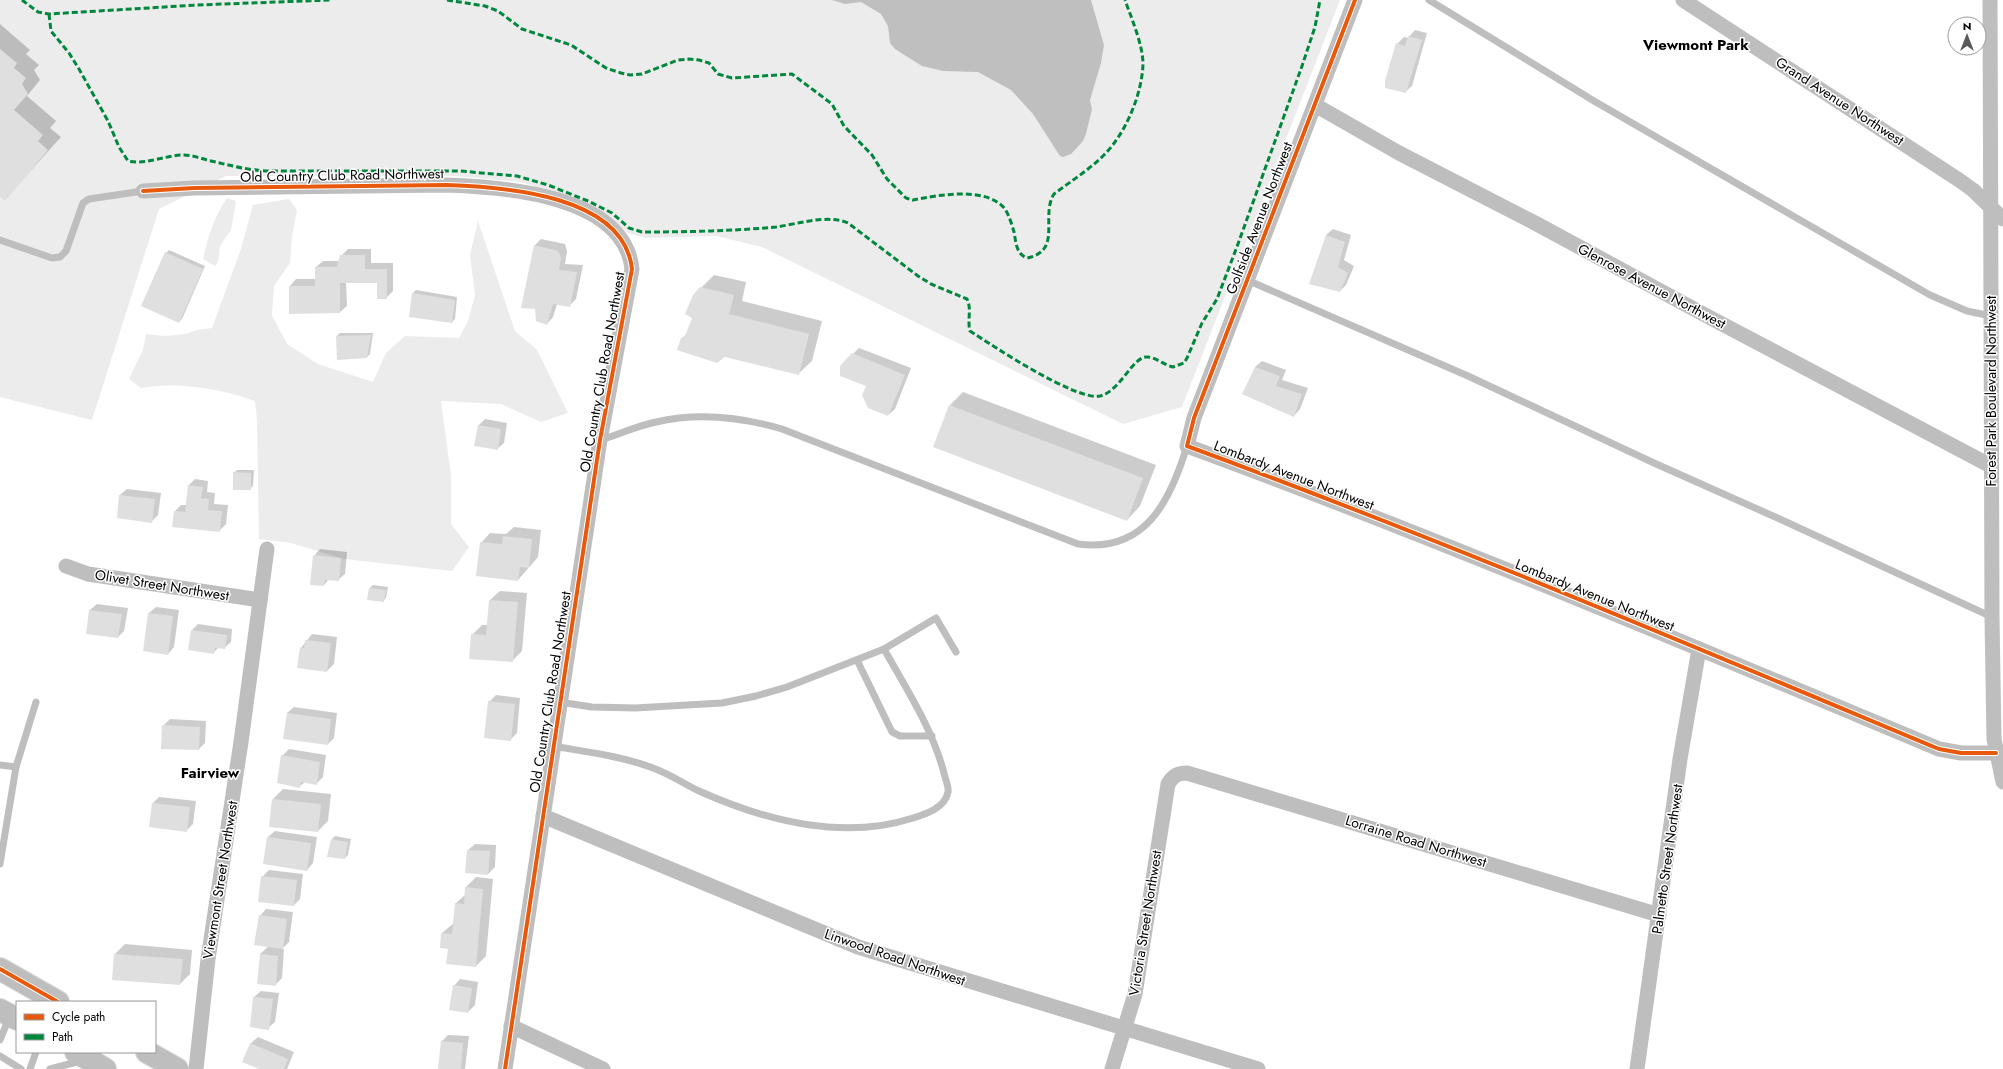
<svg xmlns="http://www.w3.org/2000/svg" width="2003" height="1069" font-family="Jost,sans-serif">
	<rect width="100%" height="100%" fill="#fff"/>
	<g fill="#ececec">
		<path d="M0,0H1340L1182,407L1123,424L762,247L716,236L646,238L628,233L606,215L573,199L521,182L454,176H226L159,209L92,420L0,397Z"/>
		<path d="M227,198L236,201L231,230L220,246L218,262L215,266L203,259C208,237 214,217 227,198Z"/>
		<path d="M289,199L297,210L292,237L290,263L274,286L272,315L287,344L318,364L373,382L386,353L405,336L459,338L468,321L475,295L470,255L478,221L515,331L537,350L568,413L541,422L501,404L441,401L451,475V524L469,547L452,571L344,559L291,543L259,539L257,420L255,401C225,389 173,381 141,388L129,379L143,350L146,334L165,336L186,334L197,330L212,328L241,249L253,205Z"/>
	</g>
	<path fill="#bfbfbf" d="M832,0H1091L1104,45L1101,63L1090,100L1092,109L1086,134L1083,141L1071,154L1063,157L1060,156L1033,114L1011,90L978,72L943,71L922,66L895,49L890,43L888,26L881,14L861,2L845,4Z"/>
	<g fill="#0003">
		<path d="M0,24L30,50L26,54L39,65L34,70L40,80L27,96L56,121L50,128L61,137L5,199L0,195Z"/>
		<path d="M1415,30L1427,33L1412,86L1405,92L1397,44L1404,37L1408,38Z"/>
		<path d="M1333,229L1351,235L1344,260L1354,266L1346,285L1340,291L1326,235Z"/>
		<path d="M541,239L565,244L567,251L565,264L583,265L576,299L570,305L557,304L553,317L547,324L535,245Z"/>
		<path d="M348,249H371V263H393V291L386,298L378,282H346L347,306L340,312L290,313V286L296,279H316V267L323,261H340L341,256Z"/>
		<path d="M169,250L205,266L182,319L179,322L166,253Z"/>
		<path d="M714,275L746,282L742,301L822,321L812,361L798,374L682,338L687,334L694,317L701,288Z"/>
		<path d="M416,290L457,297L455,319L452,322L413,293Z"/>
		<path d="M340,333H373L370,354L367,357L337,336Z"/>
		<path d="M859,348L911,368L895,409L888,415L853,354Z"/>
		<path d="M1262,361L1286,370L1282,380L1308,388L1300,409L1294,416L1255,367Z"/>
		<path d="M963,392L1156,465L1140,506L1127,520L950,405Z"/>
		<path d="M485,419L507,423L504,443L497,449L478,426Z"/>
		<path d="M237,470H254L253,486L250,489L234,473Z"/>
		<path d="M195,479L208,481L207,492L215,493L214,504L228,505L226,524L219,531L175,511L181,505H187L189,485Z"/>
		<path d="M127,489L161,493L158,515L151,522L120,495Z"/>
		<path d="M514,527L541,530L538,557L518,580L481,543L490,533L506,534Z"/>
		<path d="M320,549L347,552L345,574L338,580L329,579L324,585L314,556Z"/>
		<path d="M373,585L388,587L386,598L383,601L368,599L370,588Z"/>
		<path d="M500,591L527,593L522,651L512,661L472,635L482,625H488L490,600Z"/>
		<path d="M97,604L128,608L124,631L118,637L87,633L90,610Z"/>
		<path d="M156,607L179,610L174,647L168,654L149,613Z"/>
		<path d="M198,624L232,629L231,642L224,648L219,647L213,653L192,630Z"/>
		<path d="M312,634L337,637L334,664L327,671L301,648Z"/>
		<path d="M496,695L520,698L517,733L510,740L489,702Z"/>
		<path d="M294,707L337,713L334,738L328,744L287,713Z"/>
		<path d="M170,719L206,721L205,743L199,749L163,726Z"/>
		<path d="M289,749L326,755L323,777L316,784L305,782L300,786L282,756Z"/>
		<path d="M283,789L331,794L328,821L318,831L273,799Z"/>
		<path d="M159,797L196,801L193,824L187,830L153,803Z"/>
		<path d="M275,831L317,837L313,863L307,870L268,837Z"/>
		<path d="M335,836L351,839L348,855L345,858L332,839Z"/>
		<path d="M475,844L496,845L495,867L488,874L466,872L468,850Z"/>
		<path d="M269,870L303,874L300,899L294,905L262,877Z"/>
		<path d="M476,877L493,879L486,956L476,966L449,948L441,947L442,933L454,923L456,903L466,894V887Z"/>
		<path d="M266,909L293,912L289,942L282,949H284L282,978L275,985L260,954L269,946L260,916Z"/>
		<path d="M125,944L192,950L190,974L180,984L115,954Z"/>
		<path d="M460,979L478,982L475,1005L468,1012L454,986Z"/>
		<path d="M261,991L279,993L275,1022L268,1028L254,997Z"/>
		<path d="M448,1035L469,1036L465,1069H439L442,1041Z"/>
		<path d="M258,1037L294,1052L287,1069H261L243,1061L251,1043Z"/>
	</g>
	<g fill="#dfdfdf">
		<path d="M1408,36L1422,40L1406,93L1385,88V81L1396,43L1405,46Z"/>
		<path d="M0,49L17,63L14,68L26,78L22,84L28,94L14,110L43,135L38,141L48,150L5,201L0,196Z"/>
		<path d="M1326,235L1345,242L1338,267L1348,273L1340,292L1309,284Z"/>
		<path d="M534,245L558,251L561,258L559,270L577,272L570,307L553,304L547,325L536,321L535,309L521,308Z"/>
		<path d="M165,252L203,269L179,323L141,306Z"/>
		<path d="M340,255H365V269H387V299H377V283H340V313L289,314V286H315V267H337Z"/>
		<path d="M700,287L734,295L729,314L809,334L799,375L725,357L717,363L677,350L681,338L685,336L692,318L685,314L693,295Z"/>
		<path d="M412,293L455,300L452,323L409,317Z"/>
		<path d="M371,335L367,358L337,360L336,336Z"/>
		<path d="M852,353L905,375L888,416L868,408L862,395L866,386L840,376V366Z"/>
		<path d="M1255,367L1280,376L1276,386L1302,394L1294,417L1242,394Z"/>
		<path d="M949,405L1143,478L1127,521L933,447Z"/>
		<path d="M478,425L501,429L498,450L474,446Z"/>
		<path d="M233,472L251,473V490H233Z"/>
		<path d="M188,485L203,487L201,498L209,499L208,510L222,511L220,532L172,527L174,511L185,512Z"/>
		<path d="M119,495L155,499L152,523L117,518Z"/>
		<path d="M503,536L532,539L529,568L520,567L518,581L476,576L480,542L502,544Z"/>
		<path d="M313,555L341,558L339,581L325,580L324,586L310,585Z"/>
		<path d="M369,588L386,590L384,602L367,600Z"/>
		<path d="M489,600L518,602L513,662L469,659L471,634L486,635Z"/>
		<path d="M89,610L122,614L118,638L86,634Z"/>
		<path d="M148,613L173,616L168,655L143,651Z"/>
		<path d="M191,630L227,635L225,649L215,648L214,654L188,650Z"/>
		<path d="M305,640L331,643L327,672L297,668L300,647L304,648Z"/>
		<path d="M488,701L515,704L511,741L484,738Z"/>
		<path d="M287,713L331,719L328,745L283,739Z"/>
		<path d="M162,725L200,727L199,750L161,749Z"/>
		<path d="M281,755L320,762L317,785L301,782L300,788L277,783Z"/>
		<path d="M272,799L321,804L318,832L269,827Z"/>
		<path d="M152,803L190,807L187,832L149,827Z"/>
		<path d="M267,837L311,843L307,871L263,864Z"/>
		<path d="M331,839L348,842L345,859L327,857Z"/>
		<path d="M467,850L490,851L488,875L465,873Z"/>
		<path d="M261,876L297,880L294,906L258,902Z"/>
		<path d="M465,887L483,889L476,967L446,964L448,949L440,948L441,933L452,934L455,903L464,904Z"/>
		<path d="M259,915L287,919L283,949L254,945Z"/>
		<path d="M114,954L183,959L180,985L112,980Z"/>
		<path d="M260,954L278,956L276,986L257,984Z"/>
		<path d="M453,985L472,988L468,1013L449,1010Z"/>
		<path d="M253,997L273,999L269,1030L250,1027Z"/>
		<path d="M441,1041L463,1043L461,1069H438Z"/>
		<path d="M250,1043L288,1059L284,1069H259L242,1062Z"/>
	</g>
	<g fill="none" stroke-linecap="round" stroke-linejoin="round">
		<defs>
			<g id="primary">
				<path d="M0,969L58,1002"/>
				<path d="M0,1010L17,1019"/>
				<path d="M76,1052L105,1069"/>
				<path d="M147,1052L177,1069"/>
			</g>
		</defs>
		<use href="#primary" stroke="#dbdbdb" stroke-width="24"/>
		<g stroke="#bebebe" stroke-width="7">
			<path d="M1429,0L1594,101L1930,295L1967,311L1991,316"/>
			<path d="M0,240L52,258L60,257L66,251L83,203L89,199L143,191"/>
			<path d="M1247,280L1468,376L1654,463L1782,520L1992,617"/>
			<path d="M601,440C619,434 637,426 656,422C698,412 741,417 782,429L1078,544C1145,553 1170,502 1187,446"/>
			<path d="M857,660L892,732L900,736H932"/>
			<path d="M559,702L592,707L635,708L722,703L756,696L787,687L884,649L936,618L956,652"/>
			<path d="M553,746C587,752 621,756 653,768C670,774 684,784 699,791C766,821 842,841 913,818C926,814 945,808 948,792C949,788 946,781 945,777C934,731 907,690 884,649"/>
			<path d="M0,765L16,767"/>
			<path d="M0,864L16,767L36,702"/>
			<path d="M0,1040L9,1018"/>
			<path d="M0,1056L21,1069"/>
			<path d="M30,1069L36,1052"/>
			<path d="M50,1069L81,1061"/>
		</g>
		<g stroke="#bebebe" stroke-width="15">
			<path d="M1355,0L1194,418L1187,446C1440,539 1690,645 1939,749L1961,753H1996"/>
			<path d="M1683,0L1959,180L1973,190L2003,219"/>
			<path d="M1990,0L1992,617L1994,739L2003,782"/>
			<path d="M1315,105L1399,153L1535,223L1705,315L1991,466"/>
			<path d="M143,191L194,188L447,185C505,187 624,195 632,269L600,440L505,1069"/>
			<path d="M66,566L88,574L260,600"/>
			<path d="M543,816L858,947L1258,1069"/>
			<path d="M511,1026L603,1069"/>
			<path d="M196,1069L208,959L241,742L267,549"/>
			<path d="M1112,1069L1135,994L1168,784C1173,776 1177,773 1187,773L1659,915"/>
			<path d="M1637,1069L1680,759L1699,649"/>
		</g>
		<use href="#primary" stroke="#bebebe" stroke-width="22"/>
		<g stroke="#00873e" stroke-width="3" stroke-dasharray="6 3" stroke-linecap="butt">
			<path d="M22,0L38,12L49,14L197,5L331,0"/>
			<path d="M447,0L485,6L498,11L522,29L571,45L606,68L621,73L630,75L642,74L678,60L689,59L699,60L709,63L718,74L732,78L792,74L832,104L844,126L872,155L887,179L906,198L913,200C938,195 987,186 1005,209C1009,215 1012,225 1014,232C1016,242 1016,254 1027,258C1063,251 1040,216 1054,194C1071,181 1089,170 1104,155C1126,133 1142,94 1143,64C1143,45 1131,17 1125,0"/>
			<path d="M49,14L51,31L69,53L79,69L108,121L119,147L128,161C147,165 165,155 184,155C193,155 202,159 211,161C229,165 247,170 266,171H460L517,176L548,185L588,201L612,213L629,228L642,232C686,232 732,231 776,227C798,224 827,214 848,223L918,276L931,284L967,299C972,309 967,320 970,331C993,346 1076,401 1100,396C1121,391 1133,355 1148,357C1157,358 1164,365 1173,367L1184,363L1187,358L1202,323L1217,299L1238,244L1302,66L1315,27L1320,0"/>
		</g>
		<defs>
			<g id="cycleway">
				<path d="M1355,0L1194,418L1187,446C1440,539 1690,645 1939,749L1961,753H1996"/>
				<path d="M143,191L194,188L447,185C505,187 624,195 632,269L600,440L505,1069"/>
				<path d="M0,969L58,1002"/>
			</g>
		</defs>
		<use href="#cycleway" stroke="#fff" stroke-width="6"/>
		<use href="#cycleway" stroke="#e8590c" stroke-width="4"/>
	</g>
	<g text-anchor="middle" stroke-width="3" stroke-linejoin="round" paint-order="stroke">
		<g font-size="14" fill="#000" stroke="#fff">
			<text transform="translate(1840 101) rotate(33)" y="5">Grand Avenue Northwest</text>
			<text transform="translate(342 175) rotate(-1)" y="5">Old Country Club Road Northwest</text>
			<text transform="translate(1259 218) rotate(-69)" y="5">Golfside Avenue Northwest</text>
			<text transform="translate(1652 286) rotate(28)" y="5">Glenrose Avenue Northwest</text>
			<text transform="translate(602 372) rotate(-80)" y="5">Old Country Club Road Northwest</text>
			<text transform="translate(1991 391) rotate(-90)" y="5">Forest Park Boulevard Northwest</text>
			<text transform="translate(1294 475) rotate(21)" y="5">Lombardy Avenue Northwest</text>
			<text transform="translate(162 585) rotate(9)" y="5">Olivet Street Northwest</text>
			<text transform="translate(1595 595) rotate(22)" y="5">Lombardy Avenue Northwest</text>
			<text transform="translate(550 692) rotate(-81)" y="5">Old Country Club Road Northwest</text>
			<text transform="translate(1416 841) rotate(17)" y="5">Lorraine Road Northwest</text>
			<text transform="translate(1667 859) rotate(-82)" y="5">Palmetto Street Northwest</text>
			<text transform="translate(220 880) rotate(-81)" y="5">Viewmont Street Northwest</text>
			<text transform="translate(1145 923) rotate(-81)" y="5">Victoria Street Northwest</text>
			<text transform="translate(895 957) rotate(19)" y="5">Linwood Road Northwest</text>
		</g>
		<g font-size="15" font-weight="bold" fill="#000" stroke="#fff">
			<text x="1696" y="50">Viewmont Park</text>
			<text x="210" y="778">Fairview</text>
		</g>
	</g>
	<rect x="16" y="1001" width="140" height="52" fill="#ffffff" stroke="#999999"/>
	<rect x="24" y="1014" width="20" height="6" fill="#e8590c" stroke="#999999"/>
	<text x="52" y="1021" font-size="12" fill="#000000">Cycle path</text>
	<rect x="24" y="1034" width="20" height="6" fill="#00873e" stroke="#999999"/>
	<text x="52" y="1041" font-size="12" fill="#000000">Path</text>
	<g transform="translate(1967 36)"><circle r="19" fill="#ffffff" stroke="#999999"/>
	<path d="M0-3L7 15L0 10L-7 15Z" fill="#595959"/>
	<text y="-6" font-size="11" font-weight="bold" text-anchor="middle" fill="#000000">N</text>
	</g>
</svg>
